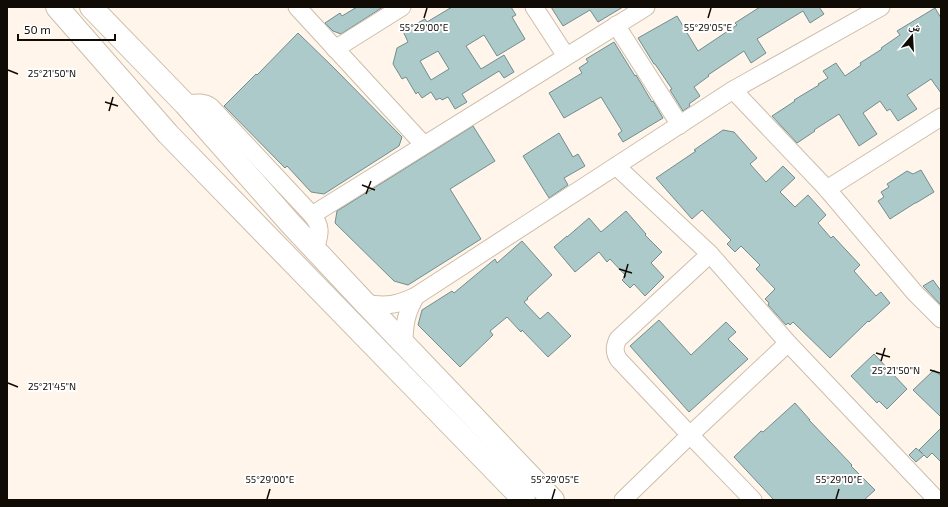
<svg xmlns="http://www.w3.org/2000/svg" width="948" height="507" font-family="'Exo 2','Noto Naskh Arabic',sans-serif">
	<rect width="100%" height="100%" fill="#fff5ea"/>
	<g fill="#adcacb" stroke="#728d8e" fill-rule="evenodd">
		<path d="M357,7H383L341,34L333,31L325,23L340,13L342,16Z"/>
		<path d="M452,7H511L516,15L512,17L525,39L497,56L484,35L466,46L481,69L504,55L514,72L504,78L499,71L462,94L467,102L455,109L448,97L442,100L440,98L436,100L431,92L422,98L418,92L416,94L406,77L402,79L393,64L397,48L408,42L403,31L425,19L427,22ZM438,51L449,69L431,80L420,61Z"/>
		<path d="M551,7H623L598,22L590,10L563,26Z"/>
		<path d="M760,7H819L824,14L810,23L803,11L757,39L766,53L751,63L744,51L708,75L709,76L694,87L700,96L689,104L690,106L683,111L670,90L672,89L655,64H654L638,38L677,16L698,51L737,25L735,23Z"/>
		<path d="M935,8L941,18V93L931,79L907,95L917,109L898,121L890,109L887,111L880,101L863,113L877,134L859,146L839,114L814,130L815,131L797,143L772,116L795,101L794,100L819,85L818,84L828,78L823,71L836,63L845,76L861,65L860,63L882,49L881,48L900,35L897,31Z"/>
		<path d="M298,33L333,67L402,137L399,146L324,194L311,192L287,166L285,168L224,106L256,74L257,75Z"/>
		<path d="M614,42L635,76L636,75L652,102L653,101L663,118L623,142L618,134L622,131L601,97L564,118L549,93L582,73L579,68L588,62L586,59Z"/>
		<path d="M473,126L495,161L450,189L481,239L408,285L394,281L335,223L337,211Z"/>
		<path d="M723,130L734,132L757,158L750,164L766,182L783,166L795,178L780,192L795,207L808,195L826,215L818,223L831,238L833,236L860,265L854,271L876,296L881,292L890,303L869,322L868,321L830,358L793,322L790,325L788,323L786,325L768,305L769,303L765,299L775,289L756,269L760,265L741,246L735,252L727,244L731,240L702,210L692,219L656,178L696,151L694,150Z"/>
		<path d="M559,133L573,157L578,154L585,166L564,178L568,185L549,198L523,156Z"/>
		<path d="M921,170L934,192L916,203H915L890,219L878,201L884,197L881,192L889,187L887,184L907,171L913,174Z"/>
		<path d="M626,211L646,234L645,235L662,252L651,263L664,277L645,296L634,284L630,288L622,280L626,276L610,259L607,262L599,252L575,272L554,247L567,236V237L589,218L601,232Z"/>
		<path d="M522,241L552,275L527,298L528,299L524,302L540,319L548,312L571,336L548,357L522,330L521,332L507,317L490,331L493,335L460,367L418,325L422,310L452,291L454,293L495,259L497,263Z"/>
		<path d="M933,280L941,291V305L923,286Z"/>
		<path d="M659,320L691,355L726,322L736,332L728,339L748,359L689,412L630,346Z"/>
		<path d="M874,354L907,389L887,409L879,401L877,403L851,376Z"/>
		<path d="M934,370L941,376V417L913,390Z"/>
		<path d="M795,403L810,420H809L852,465L851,466L875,490L864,500H774L734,457L761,431L763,432Z"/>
		<path d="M941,428V462L932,453L927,458L924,455L916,462L909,455L916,448L923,454L919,450Z"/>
	</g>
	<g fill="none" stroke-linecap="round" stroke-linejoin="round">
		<defs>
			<g id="minor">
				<path d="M297,7L424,145"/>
				<path d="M534,7L566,56"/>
				<path d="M616,25L680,125"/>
				<path d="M335,49L402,7"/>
				<path d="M733,90L827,189L915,293L941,319"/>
				<path d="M185,104C195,103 203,101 211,107L312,215C323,228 319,235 315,250"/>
				<path d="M616,166L710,254L788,343L937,500"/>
				<path d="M827,189L941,117"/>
				<path d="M312,215L646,7"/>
				<path d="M710,254L618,339C614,347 614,353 619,360L690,435L753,500"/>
				<path d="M365,303C386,307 397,305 416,296L733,90L881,7"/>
				<path d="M404,345C404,324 406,313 416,296"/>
				<path d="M623,500L690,435L788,343"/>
			</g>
			<g id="major">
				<path d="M57,7L168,134L524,500"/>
				<path d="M91,7L185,104L290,223L365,303L553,500"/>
			</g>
		</defs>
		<use href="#minor" stroke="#cdbeab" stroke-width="19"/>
		<use href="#major" stroke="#cdbeab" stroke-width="24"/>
		<use href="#minor" stroke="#fff" stroke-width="17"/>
		<use href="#major" stroke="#fff" stroke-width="22"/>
	</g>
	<path fill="none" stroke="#100b05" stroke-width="1.5" d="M424,18L427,8M708,18L711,8M8,70L18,74M105,102L118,106M109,111L113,97M362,185L375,190M366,194L371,181M619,269L632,273M624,278L628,264M876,353L890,357M881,361L885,348M930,370L940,373M8,383L18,387M267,499L270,489M552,499L555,489M836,499L839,489"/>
	<g font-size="10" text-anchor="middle" fill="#100b05" stroke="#fff" stroke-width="4" stroke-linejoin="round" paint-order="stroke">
		<text x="424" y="31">55°29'00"E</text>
		<text x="708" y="31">55°29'05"E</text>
		<text x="52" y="77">25°21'50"N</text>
		<text x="896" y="374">25°21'50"N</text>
		<text x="52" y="390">25°21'45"N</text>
		<text x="270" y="483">55°29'00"E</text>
		<text x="555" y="483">55°29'05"E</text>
		<text x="839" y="483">55°29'10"E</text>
	</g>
	<rect width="948" height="507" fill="none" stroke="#100b05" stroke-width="16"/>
	<g transform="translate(912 36) rotate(18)" stroke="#ffffff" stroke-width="3" paint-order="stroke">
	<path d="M0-3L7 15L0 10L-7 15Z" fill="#100b05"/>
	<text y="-6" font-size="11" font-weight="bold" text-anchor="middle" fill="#100b05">ش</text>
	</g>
	<path d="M18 34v6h97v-6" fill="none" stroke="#100b05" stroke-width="2"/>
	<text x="24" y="34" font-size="12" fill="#100b05" stroke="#ffffff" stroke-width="3" paint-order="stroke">50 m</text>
</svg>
